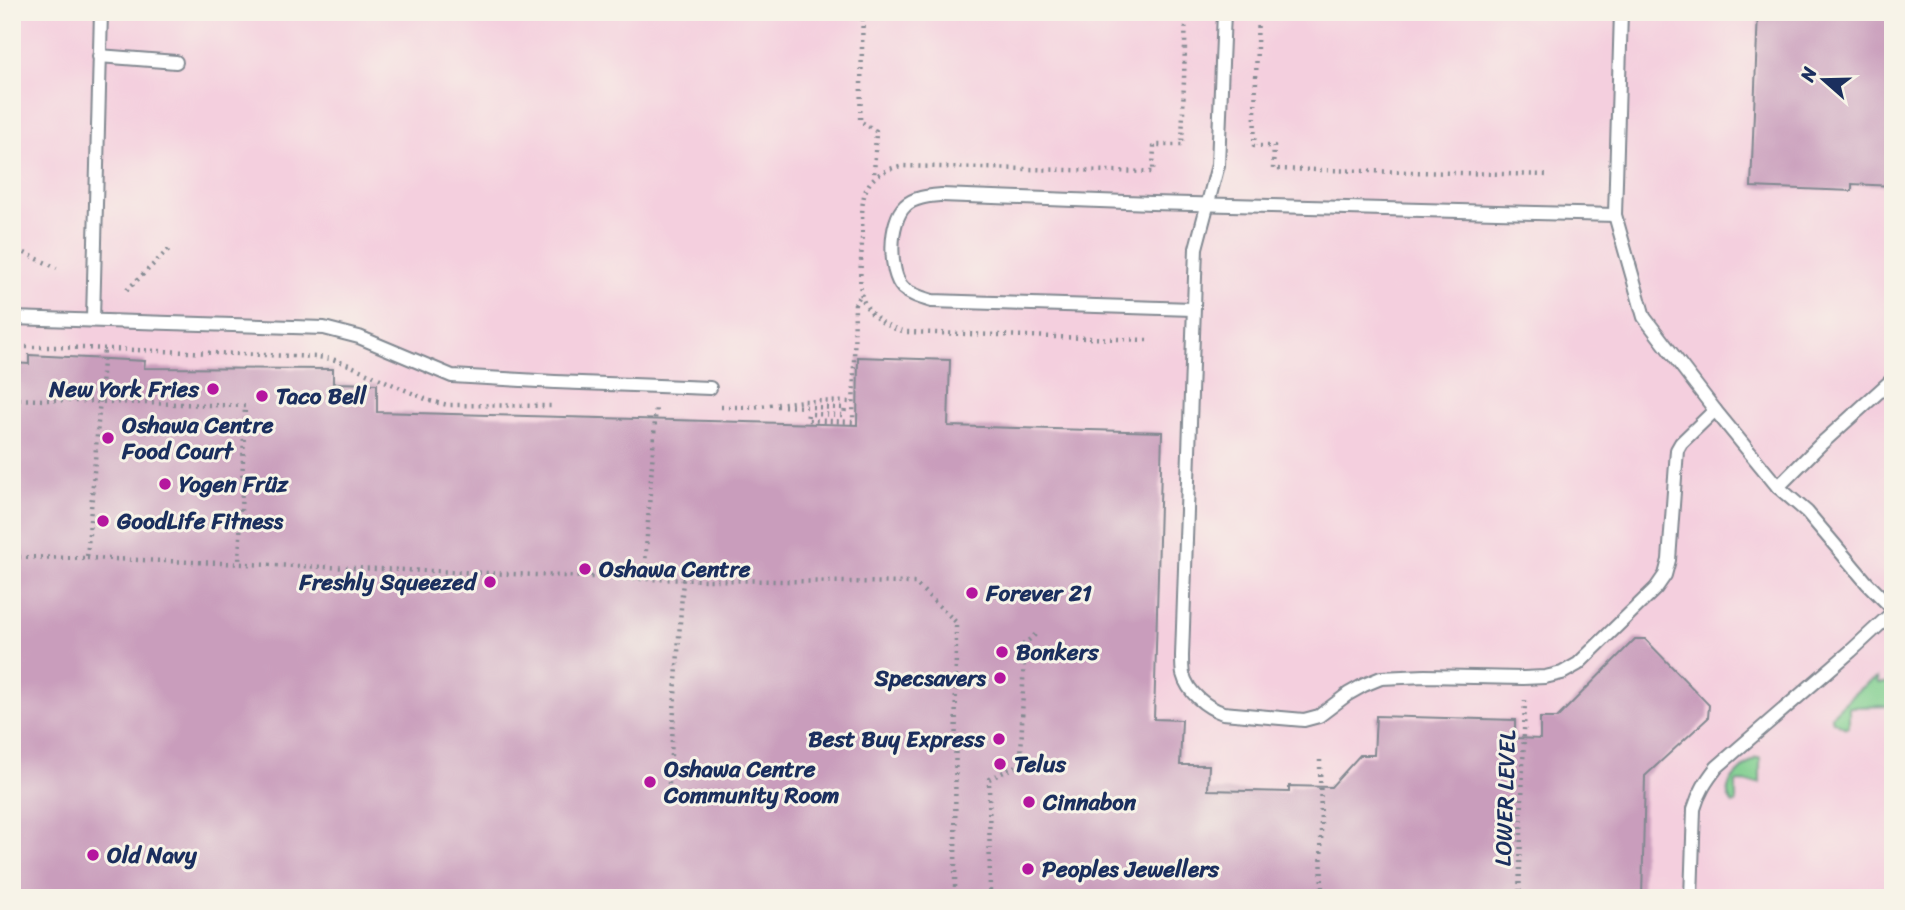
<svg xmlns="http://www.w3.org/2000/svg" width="1905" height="910" font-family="Sriracha,sans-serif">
	<rect width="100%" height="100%" fill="#f7f3e8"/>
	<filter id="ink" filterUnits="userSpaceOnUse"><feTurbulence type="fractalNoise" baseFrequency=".0143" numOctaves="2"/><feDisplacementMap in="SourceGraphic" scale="14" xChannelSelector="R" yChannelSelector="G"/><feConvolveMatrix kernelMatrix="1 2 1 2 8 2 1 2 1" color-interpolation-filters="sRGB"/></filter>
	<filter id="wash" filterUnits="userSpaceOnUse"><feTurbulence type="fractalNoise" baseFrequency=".00686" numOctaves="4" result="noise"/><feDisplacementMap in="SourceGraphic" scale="28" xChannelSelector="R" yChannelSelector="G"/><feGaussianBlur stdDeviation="1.57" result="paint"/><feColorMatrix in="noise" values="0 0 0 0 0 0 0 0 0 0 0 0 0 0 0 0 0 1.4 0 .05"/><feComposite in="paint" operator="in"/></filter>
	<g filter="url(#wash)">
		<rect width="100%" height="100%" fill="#eae3c4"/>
		<rect fill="#f4cfde" x="12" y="12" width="1881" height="886"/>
		<g fill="#7fce8e" stroke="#4d7e76" stroke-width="2">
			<path d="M1877,678L1878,683H1893V706L1849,707V726L1846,728L1833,721L1831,716C1845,703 1859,686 1877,678Z"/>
			<path d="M1756,758H1760V783L1736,782V802L1733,804C1717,786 1741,769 1756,758Z"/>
		</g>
		<g id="blocks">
			<g fill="#c99dbc">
				<path d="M1758,12H1893V186L1852,184V191L1751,187Z"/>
				<path d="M29,355L145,361L144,368L333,369V383L377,384V412L857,425L858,357L950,360L948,426L1162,432L1154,719L1182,720L1180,765H1209L1208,790L1289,792V786L1331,787L1360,755H1374L1376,716L1515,720V738L1540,739V718H1557L1635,639H1645L1709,705L1708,718L1645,776L1642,898H12V363L29,364Z"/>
			</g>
		</g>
	</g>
	<g filter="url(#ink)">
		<use href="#blocks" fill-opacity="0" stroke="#828991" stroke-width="2"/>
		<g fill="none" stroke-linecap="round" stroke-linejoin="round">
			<defs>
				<g id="lane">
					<path d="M1224,12L1218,165L1196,248L1182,656C1182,662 1182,669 1183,674C1188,693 1206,707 1223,713L1304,720L1319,716L1348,694L1364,685L1381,678L1425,676L1523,678L1545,677L1562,673L1578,664L1656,588L1665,575L1669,560L1677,450L1681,443L1715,410"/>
					<path d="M1621,12L1615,215L1644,317L1715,410L1778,487L1807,512L1867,583L1893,609"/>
					<path d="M99,56L176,62"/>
					<path d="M1193,309L932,301C922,298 911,295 903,288C888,272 889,221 905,206C914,197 930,196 941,195L1152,203L1615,215"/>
					<path d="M12,318L324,328L359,337L452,376L555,382L710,388"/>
					<path d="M93,319L101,12"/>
					<path d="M1778,487L1821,444L1893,379"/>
					<path d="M1691,898L1694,809C1699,792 1706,781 1717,767L1851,651L1893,612"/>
				</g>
			</defs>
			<use href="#lane" stroke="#828991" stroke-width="16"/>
			<g stroke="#828991" stroke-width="4.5" stroke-dasharray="2 5" stroke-linecap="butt">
				<path d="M863,12L860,121L876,131L874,177"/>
				<path d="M1258,12L1254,146H1274L1273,169L1550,175"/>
				<path d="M12,247L57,268"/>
				<path d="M127,290L170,248"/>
				<path d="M1147,340L907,332C887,328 865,315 861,292C859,276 862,254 862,238C863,223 860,204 866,190C872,175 886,170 900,166L1153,172L1154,145H1182L1186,12"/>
				<path d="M12,347H57L318,357L332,359L349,365L430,401L448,405L551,406"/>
				<path d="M12,399L245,406L239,563"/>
				<path d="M777,406L845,408L844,415L808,414L807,420L853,422L855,304L861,294"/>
				<path d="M721,407H752L804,401L853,402"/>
				<path d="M12,557L87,558L104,349"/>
				<path d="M87,558L644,579L915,583L956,622L955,898"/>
				<path d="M644,579L656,406"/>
				<path d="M1320,760L1322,898"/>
				<path d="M668,798L683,579"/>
				<path d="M990,898L989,779L1021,764L1024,644L1036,634"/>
				<path d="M1519,898L1525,699"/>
			</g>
			<use href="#lane" stroke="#fff" stroke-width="12"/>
		</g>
	</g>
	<g fill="#b5179e" stroke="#f7f3e8" stroke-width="2.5">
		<circle cx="213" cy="389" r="7"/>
		<circle cx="262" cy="396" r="7"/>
		<circle cx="108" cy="438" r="7"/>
		<circle cx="165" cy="484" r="7"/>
		<circle cx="103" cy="521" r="7"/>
		<circle cx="585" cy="569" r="7"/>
		<circle cx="490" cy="582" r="7"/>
		<circle cx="972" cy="593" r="7"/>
		<circle cx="1002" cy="652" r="7"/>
		<circle cx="1000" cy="678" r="7"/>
		<circle cx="999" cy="739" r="7"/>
		<circle cx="1000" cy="764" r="7"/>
		<circle cx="650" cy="782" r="7"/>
		<circle cx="1029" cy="802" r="7"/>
		<circle cx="93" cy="855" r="7"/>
		<circle cx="1028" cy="869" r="7"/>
	</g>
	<g text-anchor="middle" stroke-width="6" stroke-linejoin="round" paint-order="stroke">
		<g font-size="23" font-weight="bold" fill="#1b2f5e" stroke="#f7f3e8" text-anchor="start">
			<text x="199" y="397" text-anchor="end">New York Fries</text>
			<text x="276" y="404">Taco Bell</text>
			<text x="122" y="433">Oshawa Centre<tspan x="122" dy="26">Food Court</tspan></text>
			<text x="179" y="492">Yogen Früz</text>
			<text x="117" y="529">GoodLife Fitness</text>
			<text x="599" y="577">Oshawa Centre</text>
			<text x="476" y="590" text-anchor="end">Freshly Squeezed</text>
			<text x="986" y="601">Forever 21</text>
			<text x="1016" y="660">Bonkers</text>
			<text x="986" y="686" text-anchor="end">Specsavers</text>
			<text x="985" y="747" text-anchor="end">Best Buy Express</text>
			<text x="1014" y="772">Telus</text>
			<text x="664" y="777">Oshawa Centre<tspan x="664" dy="26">Community Room</tspan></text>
			<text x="1043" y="810">Cinnabon</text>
			<text x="107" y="863">Old Navy</text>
			<text x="1042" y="877">Peoples Jewellers</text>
		</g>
		<g font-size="23" fill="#1b2f5e" stroke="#f7f3e8">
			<text transform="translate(1505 798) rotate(-88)" y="8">LOWER LEVEL</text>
		</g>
	</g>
	<rect width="1905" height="910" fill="none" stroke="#f7f3e8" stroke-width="42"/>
	<g transform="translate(1824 80) rotate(290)" stroke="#f7f3e8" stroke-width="5" paint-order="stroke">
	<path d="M0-5L12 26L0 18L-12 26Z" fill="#1b2f5e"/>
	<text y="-10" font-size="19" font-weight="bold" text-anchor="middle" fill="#1b2f5e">N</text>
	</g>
</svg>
